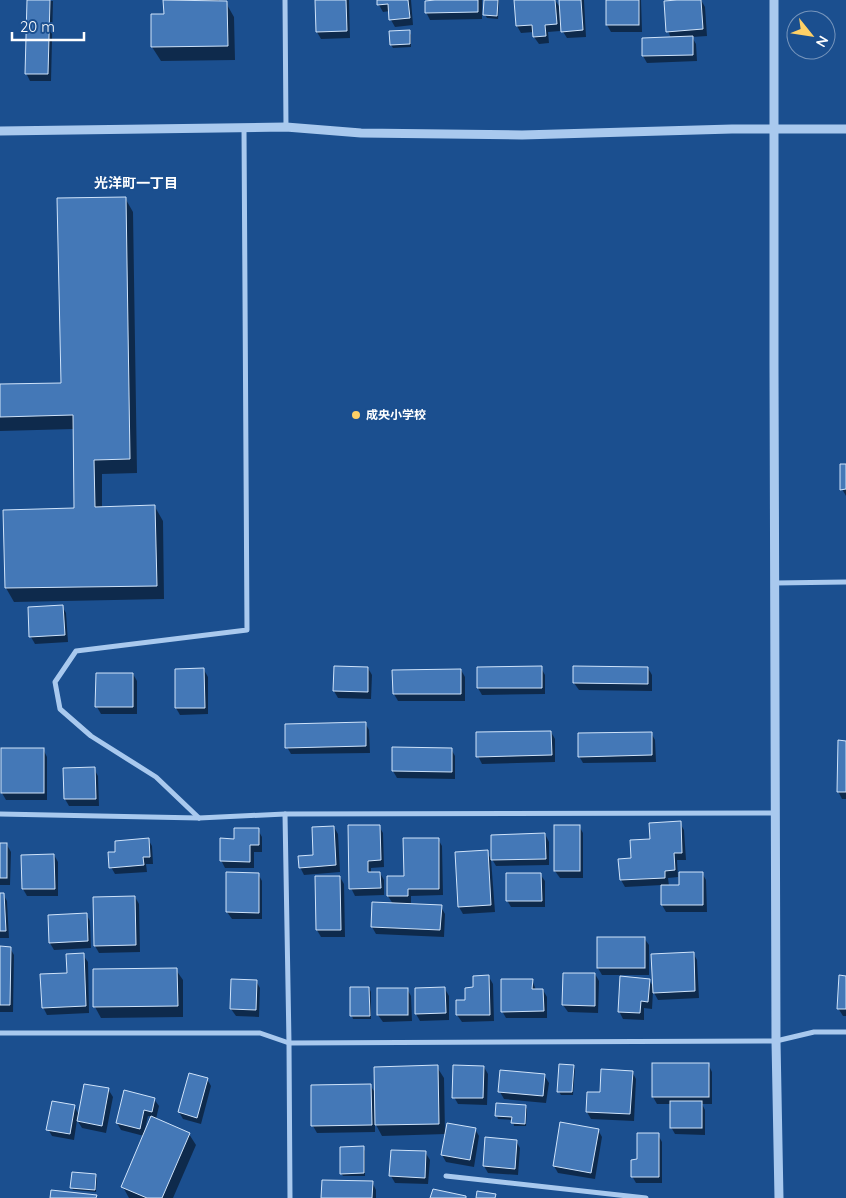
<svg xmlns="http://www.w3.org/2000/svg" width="846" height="1198" font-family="Quicksand,'Noto Sans JP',sans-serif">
	<rect width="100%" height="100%" fill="#1b4f8f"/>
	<g fill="#0007" fill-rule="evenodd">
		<path d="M28,0L53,1L51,81H30L26,73Z"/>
		<path d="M165,0H219V3H226L234,17L235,60L161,61L152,47V15H165Z"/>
		<path d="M316,0H349L350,38L321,39L317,32Z"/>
		<path d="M378,0H411L413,25L395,27L391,20L390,11L383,12L379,5Z"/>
		<path d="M436,0H482V19L430,20L426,12Z"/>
		<path d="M485,0H499L498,19L487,18L485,15Z"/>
		<path d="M555,0L561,9L560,0H584L586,37L567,38L560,27V31L548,32L549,43L539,44L534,37V32L521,33L517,26L515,1Z"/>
		<path d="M607,0H641L642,32H611L607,25Z"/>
		<path d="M681,0H701L705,7L707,36L692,37L696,44L697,61L647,63L643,56L671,38L668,31Z"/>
		<path d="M409,32L411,35V47L393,48L391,45Z"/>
		<path d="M125,198L133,212L137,473L102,474V508L155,507L163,521L164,599L14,602L6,588L5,511L75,509L74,429L0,431V385L62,384Z"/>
		<path d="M846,465V496L842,489Z"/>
		<path d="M62,606L66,613L68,642L35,644L31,637Z"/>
		<path d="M575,667L648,668L652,675V691L579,690L574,683Z"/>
		<path d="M368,668L372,675L371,699L338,698L334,691Z"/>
		<path d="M478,668H541L545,675V694L482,695L478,688Z"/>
		<path d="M204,670L208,677V714L180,715L176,708Z"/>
		<path d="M461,670L465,677V701H398L394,694V671Z"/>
		<path d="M133,674L137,681V714H101L97,707Z"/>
		<path d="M365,723L369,730L370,753L291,754L287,747Z"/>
		<path d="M551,732L555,739V762L482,764L478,756Z"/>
		<path d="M651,733L655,740L656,762L583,763L579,756Z"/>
		<path d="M846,742V799H842L838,791Z"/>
		<path d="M43,749L47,757V800H6L2,793Z"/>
		<path d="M451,749L455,756V779L397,778L393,771Z"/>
		<path d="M65,769H94L98,776L99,806H69L65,799Z"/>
		<path d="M680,823L684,830L686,860H677L678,877L668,878L669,886H680L702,873L706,880L707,912H666L662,905V885L625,887L621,880L633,859L651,840Z"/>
		<path d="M379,826L383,833L384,867L371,868V873H380L384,880V895L355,896L351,888Z"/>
		<path d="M555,826H579L583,833V878H560L555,871Z"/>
		<path d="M334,827L338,834L340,872L304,875L300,867L315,856Z"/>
		<path d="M258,830L262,837V852H254V868H225L221,860L235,840Z"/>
		<path d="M545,834L549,842V865L496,866L492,859Z"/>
		<path d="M148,839L152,846L153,864H146L147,872L115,874L111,867Z"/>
		<path d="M438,839L442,846L443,895L411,896V903H405V905L441,907L445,914L444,937L376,934L372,927L393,904L388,896Z"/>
		<path d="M0,845H7L11,852L10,885H0Z"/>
		<path d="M487,852L491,859L495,912L463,914L459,907Z"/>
		<path d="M54,855L58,862V896H27L23,889L22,856Z"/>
		<path d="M258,874L262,881V919H232L227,912Z"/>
		<path d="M540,874L545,881V907H511L507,900Z"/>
		<path d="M340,877L344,884L345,937H321L317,930Z"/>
		<path d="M0,894H3L7,901L9,938H0Z"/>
		<path d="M135,897L139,904L140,952L99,953L95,946Z"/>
		<path d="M86,914L90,921L91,948L54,950L50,943Z"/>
		<path d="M598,938H644L649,945V975H602L598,968Z"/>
		<path d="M0,948H10L14,955L13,1012H0Z"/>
		<path d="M693,953L697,960L699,998L658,1000L653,991L652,1009L644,1008V1020L623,1019L619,1011L649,980L654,988Z"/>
		<path d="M83,955L88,962L89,1013L47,1015L43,1007Z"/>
		<path d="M176,970L183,980V1017L101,1018L95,1007L94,971Z"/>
		<path d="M564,974H595L599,981L598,1013L568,1012L563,1005Z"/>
		<path d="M489,977L493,984L494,1021L462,1022L457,1015V1001H466L474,989Z"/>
		<path d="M846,977V1016H843L838,1008Z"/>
		<path d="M532,980L536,990H543L547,997V1018H506L502,1011Z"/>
		<path d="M232,981H256L260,988L259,1017L236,1016L231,1009Z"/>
		<path d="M369,988L371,992V1019H353L352,1016Z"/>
		<path d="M407,989L411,996L412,1021L383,1022L378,1015Z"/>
		<path d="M445,989L449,996V1020L420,1021L416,1014Z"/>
		<path d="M653,1064H708L712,1072V1104H702L705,1110V1135L675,1134L671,1127V1104H657L653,1097Z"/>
		<path d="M573,1066L575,1069L573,1095H561L559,1092Z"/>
		<path d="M437,1067L444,1078L445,1133L475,1129L479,1136L474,1167L446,1162L442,1155L446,1134L382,1136L375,1123V1132L317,1133L313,1126L312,1086L370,1085L376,1094Z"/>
		<path d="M484,1067L488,1074L487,1105L458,1104L454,1097Z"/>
		<path d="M632,1072L636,1079L634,1121L591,1119L587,1112Z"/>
		<path d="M544,1075L549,1083L546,1103L504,1099L500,1092Z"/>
		<path d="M207,1079L211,1086L201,1124L183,1119L179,1112Z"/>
		<path d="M108,1089L113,1097L106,1133L82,1128L77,1120L74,1140L52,1136L48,1129L74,1106L79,1115Z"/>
		<path d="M154,1099L159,1106L156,1119L189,1134L196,1145L173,1198H129L123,1187L144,1136L121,1130L117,1123ZM148,1116L152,1117L144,1133Z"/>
		<path d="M525,1106L527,1109L526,1126H514L513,1120L498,1119L497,1116Z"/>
		<path d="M598,1130L602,1137L595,1179L558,1173L554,1166Z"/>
		<path d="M658,1135L662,1142V1183H636L632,1176L638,1161Z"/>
		<path d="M486,1139L516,1141L520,1148L518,1175L488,1173L484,1166Z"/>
		<path d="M363,1148L365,1151V1176H343L341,1173Z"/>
		<path d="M425,1152L430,1160L428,1184L395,1183L391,1176Z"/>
		<path d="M95,1175L97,1178L96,1192L73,1190L71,1187Z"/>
		<path d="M372,1182L376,1190V1198H323Z"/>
	</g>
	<g fill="#4478b7" stroke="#cfe3fa">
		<path d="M27,0H50L48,74H25Z"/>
		<path d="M163,0L227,1L228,46L151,47V14H164Z"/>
		<path d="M315,0H346L347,31L316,32Z"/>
		<path d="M377,0H408L410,18L389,20L388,4L377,5Z"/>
		<path d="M435,0H478V12L425,13V1Z"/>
		<path d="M484,0H498L497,16L483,15Z"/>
		<path d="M514,0H555L557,24L545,25L546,36L533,37L532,25L516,26Z"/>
		<path d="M559,0H581L583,30L561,32Z"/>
		<rect x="606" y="0" width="33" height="25"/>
		<path d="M677,0H701L703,29L666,32L664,1Z"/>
		<path d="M410,30V44L390,45L389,31Z"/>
		<path d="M693,36V55L642,56V38Z"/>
		<path d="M126,197L130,459L94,460L95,507L155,505L157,586L5,588L3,510L74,508L73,415L0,417V384L61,383L57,198Z"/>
		<path d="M840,464H846V489L840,490Z"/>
		<path d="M63,605L65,635L29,637L28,607Z"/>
		<path d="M334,666L368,667V692L333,691Z"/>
		<path d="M542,666V688H477V667Z"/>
		<path d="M573,666L648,667V684L573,683Z"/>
		<path d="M204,668L205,708H175V669Z"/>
		<path d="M461,669V694H393L392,670Z"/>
		<path d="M96,673H133V707H95Z"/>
		<path d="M366,722V746L285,748V724Z"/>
		<path d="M551,731L552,755L476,757V732Z"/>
		<path d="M652,732V755L578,757V733Z"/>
		<path d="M838,740L846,741V792H837Z"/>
		<path d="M392,747L452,748V772L392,771Z"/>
		<rect x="1" y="748" width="43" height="45"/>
		<path d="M95,767L96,799H64L63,768Z"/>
		<path d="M681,821L682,853H674L675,870L665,871V878L620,880L618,859L631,858L630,840L650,839L649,823Z"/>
		<path d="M348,825H380L381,860L368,861V872H380L381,888L349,889Z"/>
		<rect x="554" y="825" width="26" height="46"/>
		<path d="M334,826L336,865L299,868L298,856L313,855L312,827Z"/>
		<path d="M234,828H259V845H250V862L220,861V838L234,839Z"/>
		<path d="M545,833L546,859L491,860V835Z"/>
		<path d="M149,838L150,857H143L144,865L109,868L108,852H115V841Z"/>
		<path d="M403,838H439V889H408V896H387V876H404Z"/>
		<rect x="0" y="843" width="7" height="35"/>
		<path d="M488,850L491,905L458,907L455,852Z"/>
		<path d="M54,854L55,889H22L21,855Z"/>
		<path d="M226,872L259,873V913L226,912Z"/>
		<path d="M679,872H703V905H661V885H679Z"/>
		<path d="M506,873H541L542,901H506Z"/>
		<path d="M315,876H340L341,930H316Z"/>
		<path d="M0,893H4L6,931H0Z"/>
		<path d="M135,896L136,945L94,946L93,897Z"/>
		<path d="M372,902L442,905L440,930L371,927Z"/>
		<path d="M87,913L88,941L49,943L48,915Z"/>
		<rect x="597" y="937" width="48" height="31"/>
		<path d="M0,946L11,947L10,1005H0Z"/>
		<path d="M694,952L695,991L653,993L651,954Z"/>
		<path d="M84,953L86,1006L42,1008L40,974L67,973L66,954Z"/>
		<path d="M177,968L178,1006L93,1007V969Z"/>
		<path d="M563,973H595V1006L562,1005Z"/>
		<path d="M489,975L490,1015H456V1000H465V988L473,987V976Z"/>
		<path d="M839,975L846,976V1009H837Z"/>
		<path d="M620,976L650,979L648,1002L641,1001L640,1013L618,1012Z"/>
		<path d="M231,979L257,980L256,1010L230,1009Z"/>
		<path d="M501,979H533L532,989H543L544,1011L501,1012Z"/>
		<path d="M350,987H369L370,1016H350Z"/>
		<path d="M445,987L446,1013L415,1014V988Z"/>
		<rect x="377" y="988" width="31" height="27"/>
		<rect x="652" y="1063" width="57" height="34"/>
		<path d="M559,1064L574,1065L572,1092H557Z"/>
		<path d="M438,1065L439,1124L375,1125L374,1067Z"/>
		<path d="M453,1065L484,1066L483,1098H452Z"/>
		<path d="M601,1069L633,1071L630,1114L586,1112L587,1092H600Z"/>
		<path d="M500,1070L545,1074L543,1096L498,1092Z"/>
		<path d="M189,1073L208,1078L197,1118L178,1112Z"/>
		<path d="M84,1084L109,1088L102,1126L77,1121Z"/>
		<path d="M371,1084L372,1125L311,1126V1085Z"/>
		<path d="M124,1090L155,1098L152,1112L144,1110L140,1129L116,1123Z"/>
		<path d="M52,1101L75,1105L70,1134L46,1130Z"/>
		<rect x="670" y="1101" width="32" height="27"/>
		<path d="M496,1103L526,1105L525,1124L511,1123L512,1117L495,1116Z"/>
		<path d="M151,1116L190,1133L162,1198H147L121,1187Z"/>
		<path d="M560,1122L599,1129L591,1173L553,1166Z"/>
		<path d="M447,1123L476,1128L470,1160L441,1155Z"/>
		<path d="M637,1133H659V1177H631V1160L637,1159Z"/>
		<path d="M485,1137L517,1140L515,1169L483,1166Z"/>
		<path d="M364,1146V1173L340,1174V1147Z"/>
		<path d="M391,1150L426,1151L425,1178L389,1176Z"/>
		<path d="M72,1172L96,1174L95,1190L70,1188Z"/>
		<path d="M322,1180L373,1181L372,1198H321Z"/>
		<path d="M433,1189L466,1196V1198H430Z"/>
		<path d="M51,1190L97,1195L96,1198H50Z"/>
		<path d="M477,1191L496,1194L495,1198H476Z"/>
	</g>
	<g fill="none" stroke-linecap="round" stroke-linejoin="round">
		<g stroke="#a9c9ee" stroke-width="5">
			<path d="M285,0L286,127"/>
			<path d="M775,583L846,582"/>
			<path d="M0,814L199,818L285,814L776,813"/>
			<path d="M285,814L289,1043L290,1198"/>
			<path d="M199,818L156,777L91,736L60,709L55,682L76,651L247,630L244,128"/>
			<path d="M0,1033H260L289,1043L776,1041L814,1032H846"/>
			<path d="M446,1176L646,1198"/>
		</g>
		<g stroke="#a9c9ee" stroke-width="9">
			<path d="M774,0V365L776,1041L779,1198"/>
			<path d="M0,131L286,127L361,133L522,135L732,129H846"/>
		</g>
	</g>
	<circle fill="#ffd166" stroke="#1b4f8f" stroke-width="2" cx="356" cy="415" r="5"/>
	<g text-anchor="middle" stroke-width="4" stroke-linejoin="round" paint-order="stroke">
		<g font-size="12" font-weight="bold" fill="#fff" stroke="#1b4f8f" text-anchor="start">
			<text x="366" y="419">成央小学校</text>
		</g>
		<g font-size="14" font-weight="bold" fill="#fff" stroke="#1b4f8f">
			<text x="136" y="188">光洋町一丁目</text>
		</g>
	</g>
	<g transform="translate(811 35) rotate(120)"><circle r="24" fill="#1b4f8f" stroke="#7695bc"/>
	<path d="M0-4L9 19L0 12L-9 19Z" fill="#ffd166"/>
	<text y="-8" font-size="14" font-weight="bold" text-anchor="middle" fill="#ffffff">N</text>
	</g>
	<path d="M12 32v8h72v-8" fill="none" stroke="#ffffff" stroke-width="2.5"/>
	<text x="20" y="32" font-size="15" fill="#ffffff" stroke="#1b4f8f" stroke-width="4" paint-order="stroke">20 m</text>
</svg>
